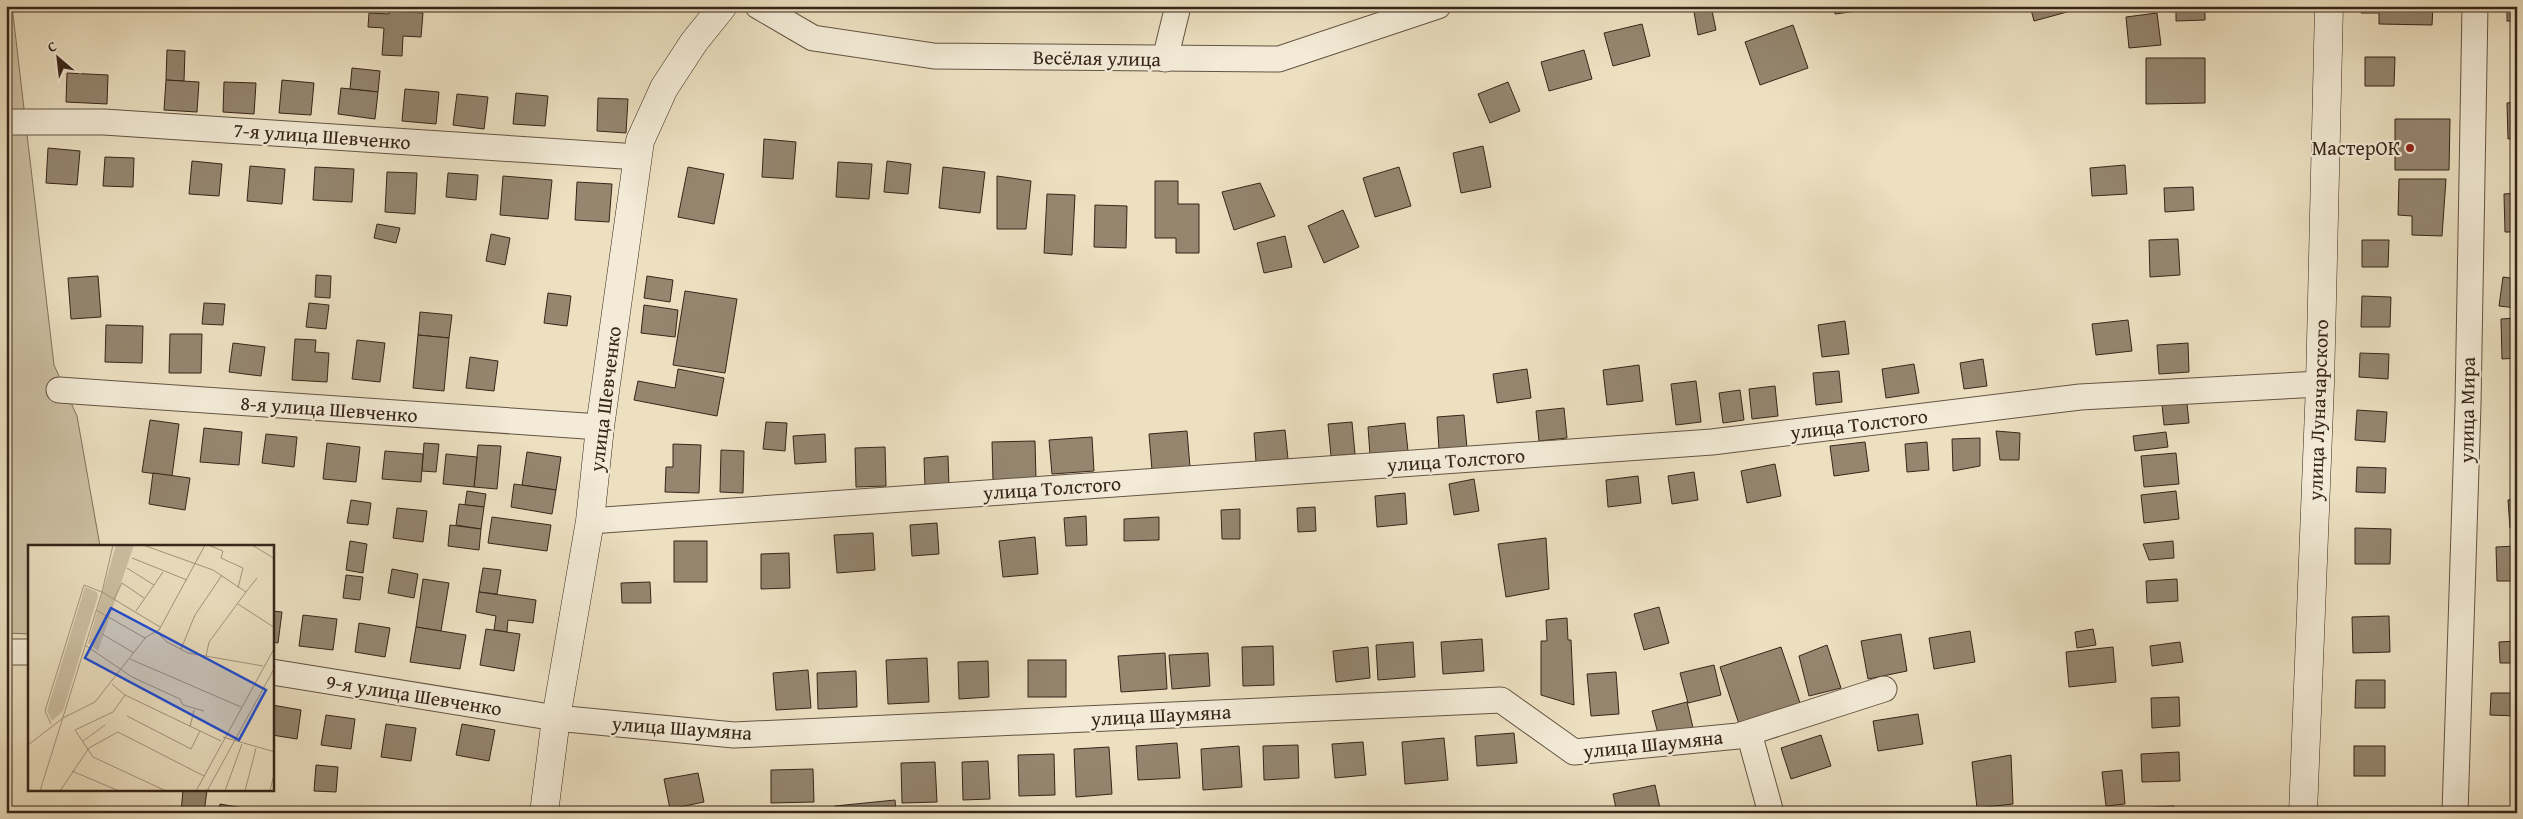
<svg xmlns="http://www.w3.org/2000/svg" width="2523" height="819" font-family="'Gentium Book Plus',serif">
	<rect width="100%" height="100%" fill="#ece0c1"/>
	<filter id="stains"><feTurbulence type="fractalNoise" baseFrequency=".004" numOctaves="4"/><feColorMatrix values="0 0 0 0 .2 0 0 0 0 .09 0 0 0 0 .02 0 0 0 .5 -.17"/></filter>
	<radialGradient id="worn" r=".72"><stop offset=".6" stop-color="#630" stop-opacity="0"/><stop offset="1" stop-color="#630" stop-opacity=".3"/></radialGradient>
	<path fill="#cdc0a4" stroke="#82725e" d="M6,6H12L54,365L77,416L100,546H29V634L6,633Z"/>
	<g fill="#958670" stroke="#372519">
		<path d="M1693,6H1711L1716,30L1698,35Z"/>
		<path d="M1834,6H1864L1865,10L1835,14Z"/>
		<path d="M2030,6H2077L2078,9L2034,21Z"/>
		<path d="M2176,6H2205V20L2176,21Z"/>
		<path d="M2362,6H2433L2432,25L2379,24V13H2361Z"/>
		<rect x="2507" y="6" width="10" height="15"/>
		<path d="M389,11L423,13L421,37L403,36L402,56L382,55L384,28L368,27L369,13L389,14Z"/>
		<path d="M2157,13L2161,45L2129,48L2126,17Z"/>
		<path d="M1642,24L1650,56L1613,66L1604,33Z"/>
		<path d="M1793,25L1808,68L1760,85L1745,42Z"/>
		<path d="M167,50L185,51L184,81L166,80Z"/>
		<path d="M1584,50L1592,79L1549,91L1541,62Z"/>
		<path d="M2365,57H2395L2394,86H2365Z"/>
		<path d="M2146,58H2205V103L2146,104Z"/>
		<path d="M352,68L380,71L378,92L350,89Z"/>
		<path d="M67,73L108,75L107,104L66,102Z"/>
		<path d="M166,80L199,82L197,112L164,110Z"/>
		<path d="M282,80L314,83L311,115L279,113Z"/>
		<path d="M224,82L256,83L254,114L223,112Z"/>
		<path d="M1508,82L1520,111L1490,123L1478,94Z"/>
		<path d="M341,88L378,92L375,119L338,114Z"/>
		<path d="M405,89L439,92L436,124L402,121Z"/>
		<path d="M516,93L548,96L545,126L513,124Z"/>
		<path d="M457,94L488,97L484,129L453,125Z"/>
		<path d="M598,98L628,99L626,133L597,131Z"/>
		<path d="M2517,102V138L2508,139L2507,103Z"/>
		<path d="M2395,119H2450L2449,170H2395Z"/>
		<path d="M764,139L796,142L793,179L762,177Z"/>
		<path d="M1483,146L1491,187L1461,193L1453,153Z"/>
		<path d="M48,148L80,151L77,185L46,183Z"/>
		<path d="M105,157L134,158L133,187L103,186Z"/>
		<path d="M192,161L222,164L219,196L189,194Z"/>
		<path d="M887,161L911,164L908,194L884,192Z"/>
		<path d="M838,162L872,164L869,199L836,197Z"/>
		<path d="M2125,165L2127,194L2092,196L2090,168Z"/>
		<path d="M250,166L285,169L282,204L247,201Z"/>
		<path d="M315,167L354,169L352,202L313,200Z"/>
		<path d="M688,167L724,174L714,224L678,217Z"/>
		<path d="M943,167L985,172L980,213L939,208Z"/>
		<path d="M1399,167L1411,206L1375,217L1363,178Z"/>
		<path d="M387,172L417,173L415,214L385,212Z"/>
		<path d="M448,173L478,175L476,200L446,197Z"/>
		<path d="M503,176L552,180L548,219L500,215Z"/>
		<path d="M997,176L1031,181L1026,229H997Z"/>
		<path d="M2399,179H2446L2442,236L2412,235V216L2398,215Z"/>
		<path d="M1155,181H1178V204H1199V253H1176V238H1155Z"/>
		<path d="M577,182L612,184L609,222L575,220Z"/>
		<path d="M1260,183L1275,216L1234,230L1222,192Z"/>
		<path d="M2193,187L2194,210L2165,212L2164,188Z"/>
		<path d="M2517,193V232H2505L2504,194Z"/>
		<path d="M1047,194L1075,195L1072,255L1044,253Z"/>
		<path d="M1095,205L1127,206L1126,248L1094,247Z"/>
		<path d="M1343,210L1359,247L1324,263L1308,226Z"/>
		<path d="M377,224L400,228L396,243L374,238Z"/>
		<path d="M491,234L510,238L505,265L486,261Z"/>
		<path d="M1285,236L1292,267L1264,273L1257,243Z"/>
		<path d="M2178,239L2180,275L2150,277L2149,240Z"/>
		<path d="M2362,240H2389L2388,267H2362Z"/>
		<path d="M316,275L331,276L330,298L315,297Z"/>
		<path d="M98,276L101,317L71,319L68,278Z"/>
		<path d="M647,276L673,280L670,302L644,298Z"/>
		<path d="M2503,277L2517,279V308L2499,306Z"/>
		<path d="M685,291L737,299L725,373L673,365Z"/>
		<path d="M548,293L571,296L567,326L544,323Z"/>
		<path d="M2362,296L2391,297L2390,327H2361Z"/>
		<path d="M204,303L225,304L223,325L202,324Z"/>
		<path d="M309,303L329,305L326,329L306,327Z"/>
		<path d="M644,305L678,310L675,337L641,333Z"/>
		<path d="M420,312L452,315L449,338L418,335Z"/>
		<path d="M2517,318V358L2502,359L2501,319Z"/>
		<path d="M2128,320L2132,351L2096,355L2092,324Z"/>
		<path d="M1845,321L1849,354L1822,357L1818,325Z"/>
		<path d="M106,325L143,326L142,363L105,362Z"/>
		<path d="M170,334H202L201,373H169Z"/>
		<path d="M418,335L449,338L444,391L413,388Z"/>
		<path d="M295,339L316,340L315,352L329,353L327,382L292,380Z"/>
		<path d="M357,340L385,343L380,382L352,379Z"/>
		<path d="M233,343L265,347L261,376L229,372Z"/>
		<path d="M2188,343L2189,372L2159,374L2157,345Z"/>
		<path d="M2360,353L2389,354L2388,379L2359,377Z"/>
		<path d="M470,357L498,361L494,391L466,388Z"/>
		<path d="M1983,359L1987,386L1964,389L1960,363Z"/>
		<path d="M1914,364L1919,393L1886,398L1882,369Z"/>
		<path d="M1639,365L1643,401L1607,405L1603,370Z"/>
		<path d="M678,369L724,378L717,416L634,400L638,381L675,388Z"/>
		<path d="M1527,369L1531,398L1497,403L1493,374Z"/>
		<path d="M1839,371L1842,402L1816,405L1813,373Z"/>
		<path d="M1696,381L1701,422L1676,425L1671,384Z"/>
		<path d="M1775,386L1778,416L1752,419L1749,389Z"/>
		<path d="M1740,390L1744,420L1723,423L1719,393Z"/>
		<path d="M2187,403L2189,423L2164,425L2162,405Z"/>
		<path d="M1564,408L1567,438L1539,441L1536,411Z"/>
		<path d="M2357,410L2387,412L2385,442L2355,440Z"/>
		<path d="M1464,415L1467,448L1439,449L1437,417Z"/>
		<path d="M150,420L179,424L172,476L142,472Z"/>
		<path d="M766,422L787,423L785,451L763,449Z"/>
		<path d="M1352,422L1355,454L1331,456L1328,424Z"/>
		<path d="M1405,423L1408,451L1370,455L1368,427Z"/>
		<path d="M204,428L242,432L239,465L200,462Z"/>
		<path d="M1285,430L1288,459L1256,462L1254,433Z"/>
		<path d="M1187,431L1190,467L1152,470L1149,434Z"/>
		<path d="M1996,431L2020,433L2019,460H2000Z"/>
		<path d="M2166,432L2168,447L2135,451L2133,436Z"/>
		<path d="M266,434L297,437L294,467L262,463Z"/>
		<path d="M825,434L826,462L795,464L793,436Z"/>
		<path d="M1092,437L1094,471L1052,474L1049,440Z"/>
		<path d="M1980,438V466L1953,471L1952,439Z"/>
		<path d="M1035,441L1036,479L993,480L992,442Z"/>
		<path d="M1865,442L1869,471L1834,476L1830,446Z"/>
		<path d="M1927,442L1929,470L1907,472L1905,444Z"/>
		<path d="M327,443L360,447L356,482L323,479Z"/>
		<path d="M424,443L439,444L436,472L422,471Z"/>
		<path d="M673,444L701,445L699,493L665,492L666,467H673Z"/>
		<path d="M478,445L501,446L497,489L474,487Z"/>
		<path d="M885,447L886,486L856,487L855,448Z"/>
		<path d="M721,450L744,451L743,493L720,492Z"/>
		<path d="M385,451L423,454L421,482L382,479Z"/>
		<path d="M527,452L561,457L556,490L522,485Z"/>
		<path d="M2176,453L2179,484L2144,487L2141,456Z"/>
		<path d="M446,454L477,457L474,487L443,484Z"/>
		<path d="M948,456L949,487L925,488L924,458Z"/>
		<path d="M1775,464L1781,496L1747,503L1741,471Z"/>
		<path d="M2357,467L2386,468L2385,493L2356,492Z"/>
		<path d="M1694,472L1698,500L1672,504L1668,476Z"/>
		<path d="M153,473L190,478L185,510L149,504Z"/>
		<path d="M1638,476L1641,503L1608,507L1606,480Z"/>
		<path d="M1474,479L1479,511L1454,515L1449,484Z"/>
		<path d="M514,484L556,490L552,514L511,507Z"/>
		<path d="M467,491L486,494L484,507L465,505Z"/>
		<path d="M2176,491L2179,519L2144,523L2141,495Z"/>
		<path d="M1405,493L1407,524L1377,527L1375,496Z"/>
		<path d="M2517,499V527L2510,528L2508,500Z"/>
		<path d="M351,500L371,503L368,525L347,523Z"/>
		<path d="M459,504L484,507L481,529L456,525Z"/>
		<path d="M1315,507L1316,531L1298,532L1297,508Z"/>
		<path d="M397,508L427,511L423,542L393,538Z"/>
		<path d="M1240,509V539H1222L1221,510Z"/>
		<path d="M1086,516L1087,545L1066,546L1064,518Z"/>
		<path d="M492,517L551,525L547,551L488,543Z"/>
		<path d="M1159,517V540L1124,541V519Z"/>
		<path d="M937,523L939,554L912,556L910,525Z"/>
		<path d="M450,525L481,529L479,550L448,546Z"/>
		<path d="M2355,528L2391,529L2390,564H2355Z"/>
		<path d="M873,533L875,570L837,573L834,535Z"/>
		<path d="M1035,537L1038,574L1003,577L999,541Z"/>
		<path d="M1546,538L1549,589L1506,597L1498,544Z"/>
		<path d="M350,541L367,544L363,573L346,570Z"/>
		<rect x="674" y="541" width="33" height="41"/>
		<path d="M2173,541L2174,558L2149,560L2143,544Z"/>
		<path d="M2517,546V581H2497L2496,547Z"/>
		<path d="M789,553L790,588L761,589V554Z"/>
		<path d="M483,568L501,570L497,594L479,592Z"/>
		<path d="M392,569L418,574L414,598L388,593Z"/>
		<path d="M346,575L363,577L360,600L343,598Z"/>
		<path d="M423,579L449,583L441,631L416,627Z"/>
		<path d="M2177,579L2178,601L2147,603L2146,581Z"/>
		<path d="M650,582L651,603H622L621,583Z"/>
		<path d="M479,592L536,600L533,623L508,620L507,632L494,630L496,616L476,612Z"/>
		<path d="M1659,607L1669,643L1644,650L1634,614Z"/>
		<path d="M272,611L282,612L278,643L272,642Z"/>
		<path d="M303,615L337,619L333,650L299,646Z"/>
		<path d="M2389,616L2390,652L2353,653L2352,617Z"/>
		<path d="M1567,618L1568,640H1571L1574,705L1541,695V641H1547L1546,620Z"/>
		<path d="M359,623L390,628L385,657L355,652Z"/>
		<path d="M416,627L466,635L460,669L410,662Z"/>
		<path d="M486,629L520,634L514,671L480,665Z"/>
		<path d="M2093,629L2096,645L2077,648L2075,632Z"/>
		<path d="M1970,631L1975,662L1934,669L1929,638Z"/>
		<path d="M1901,634L1907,671L1868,679L1861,641Z"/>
		<path d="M1482,639L1484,671L1443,674L1441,642Z"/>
		<path d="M2517,641V663H2500L2499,642Z"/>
		<path d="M1413,642L1415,677L1378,680L1376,645Z"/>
		<path d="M2180,642L2183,662L2152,666L2150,646Z"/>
		<path d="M1827,645L1841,688L1809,696L1799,656Z"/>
		<path d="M1273,646L1274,685L1243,686L1242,647Z"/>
		<path d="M1368,647L1370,678L1336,682L1333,651Z"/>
		<path d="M1781,647L1800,703L1739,724L1720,667Z"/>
		<path d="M2113,647L2116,682L2069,687L2066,652Z"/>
		<path d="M1165,653L1167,689L1121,692L1118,656Z"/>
		<path d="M1208,653L1210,686L1172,689L1169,655Z"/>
		<path d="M927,658L929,702L888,704L886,660Z"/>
		<rect x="1028" y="660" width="38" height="37"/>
		<path d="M988,661L989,697L959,699L958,662Z"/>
		<path d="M1714,665L1721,695L1688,703L1680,673Z"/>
		<path d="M808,670L811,708L776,710L773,673Z"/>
		<path d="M856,671L857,707L818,709L817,673Z"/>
		<path d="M1616,672L1619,714L1591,716L1587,674Z"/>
		<path d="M2356,680H2385V708H2355Z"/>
		<path d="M2491,693H2517V716L2490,715Z"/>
		<path d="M2179,697L2180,726L2152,728L2151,698Z"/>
		<path d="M1687,702L1694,732L1660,741L1652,711Z"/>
		<path d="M272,705L301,710L297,739L272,735Z"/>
		<path d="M1918,714L1923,744L1878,751L1873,721Z"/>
		<path d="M326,715L355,719L351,749L321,745Z"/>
		<path d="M386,724L416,728L411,761L381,757Z"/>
		<path d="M462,724L495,730L489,761L456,755Z"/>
		<path d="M1514,733L1517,763L1477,766L1475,736Z"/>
		<path d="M1821,735L1831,766L1791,779L1781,748Z"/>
		<path d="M1444,738L1448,780L1405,784L1402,742Z"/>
		<path d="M1363,742L1366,775L1335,778L1332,744Z"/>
		<path d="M1177,743L1180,778L1138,780L1136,746Z"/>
		<path d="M1298,745L1299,778L1264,780L1263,746Z"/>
		<path d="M1239,746L1242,787L1203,790L1201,749Z"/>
		<rect x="2354" y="746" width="31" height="30"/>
		<path d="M1109,747L1112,794L1076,797L1074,749Z"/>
		<path d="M2179,752L2180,781L2142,782L2141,754Z"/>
		<path d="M1054,754L1055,795L1019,796L1018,755Z"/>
		<path d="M2011,755L2013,804L1977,808L1972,762Z"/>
		<path d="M988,761L990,799L963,800L962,762Z"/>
		<path d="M935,762L937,802L902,803L901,763Z"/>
		<path d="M316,765L338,767L336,792L314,791Z"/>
		<path d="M813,769L814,802L771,803V770Z"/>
		<path d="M2122,770L2125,804L2106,806L2102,772Z"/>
		<path d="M698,773L704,802L670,809L664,779Z"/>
		<path d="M1655,785L1661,813H1617L1613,794Z"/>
		<path d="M183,790H207L204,813H181Z"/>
		<path d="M895,800L896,813H836L835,806Z"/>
		<path d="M220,804L249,809V813H218Z"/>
		<path d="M2174,806L2175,813H2134V808Z"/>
		<path d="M2517,809V813H2487Z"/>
	</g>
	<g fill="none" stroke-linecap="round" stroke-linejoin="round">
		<defs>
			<g id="street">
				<path d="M758,6L813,38L934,56L1279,59L1438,6"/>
				<path d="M1165,59L1178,6"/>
				<path d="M6,122H104L638,157"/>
				<path d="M59,390L600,427"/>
				<path d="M590,521L1712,442L2080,397L2320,384"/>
				<path d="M6,652H29"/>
				<path d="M272,672L556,718L734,735L1501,700L1574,752L1738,736L1884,689"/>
				<path d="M1749,733L1771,813"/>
				<path d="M2455,813L2468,405L2475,6"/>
			</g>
			<g id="secondary">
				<path d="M544,813L556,718L590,521L600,427L640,141L664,88L694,42L723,6"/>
				<path d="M2303,813L2320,384L2329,6"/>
			</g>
		</defs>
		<use href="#street" stroke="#645443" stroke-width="27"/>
		<use href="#secondary" stroke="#372519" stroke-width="29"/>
		<use href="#street" stroke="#f3ebd7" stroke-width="25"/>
		<use href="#secondary" stroke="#f3ebd7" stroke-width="28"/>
	</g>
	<circle fill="#8f2418" stroke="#f3ebd7" stroke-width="2" cx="2410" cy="148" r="5"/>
	<g text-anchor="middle" stroke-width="4.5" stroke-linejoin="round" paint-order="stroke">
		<g font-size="20" fill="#372519" stroke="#f3ebd7">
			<text transform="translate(1097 58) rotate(1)" y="7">Весёлая улица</text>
			<text transform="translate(322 136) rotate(4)" y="7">7-я улица Шевченко</text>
			<text transform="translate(605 399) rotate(-83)" y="7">улица Шевченко</text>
			<text transform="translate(329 409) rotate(4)" y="7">8-я улица Шевченко</text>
			<text transform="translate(2318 410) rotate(-88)" y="7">улица Луначарского</text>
			<text transform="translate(2467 410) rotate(-89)" y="7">улица Мира</text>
			<text transform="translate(1859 424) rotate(-7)" y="7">улица Толстого</text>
			<text transform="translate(1456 460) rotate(-4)" y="7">улица Толстого</text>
			<text transform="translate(1052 488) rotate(-4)" y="7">улица Толстого</text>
			<text transform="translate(414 695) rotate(9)" y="7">9-я улица Шевченко</text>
			<text transform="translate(1161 715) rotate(-3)" y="7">улица Шаумяна</text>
			<text transform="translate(682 728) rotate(4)" y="7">улица Шаумяна</text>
			<text transform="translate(1653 744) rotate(-6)" y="7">улица Шаумяна</text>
		</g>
		<g font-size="20" fill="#372519" stroke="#f3ebd7" text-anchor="end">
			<text x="2400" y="155">МастерОК</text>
		</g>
	</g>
	<g transform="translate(28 545)">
		<rect width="246" height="246" fill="#ece0c1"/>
		<path d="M88,0H106L70,106L60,98ZM57,42L69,47L70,51L35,166L24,176L19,166Z" fill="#cdc0a4"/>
		<path fill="none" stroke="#a4957e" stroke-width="1" d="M115,0L185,25L218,47L181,97L178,111M180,0L195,6L193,13L215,23L210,43M224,0L247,14M104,13L159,35M99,23L126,40M218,47L229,33M86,54L94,38L116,53M210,59L247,83M68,65L117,93M108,66L135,27M128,86L139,97L160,108L235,121M74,89L106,108M57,100L104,132L152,154L155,160L176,166M153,104L167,70L194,30M102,114L213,162M84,139L97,150L193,196M97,150L85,167L47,185L65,212L138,246M99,171L163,204L172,186M35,173L67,157L118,92L131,85L177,0M23,179L17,166L56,40L74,47L132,82M162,182L166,165M195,192L247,207M55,196L77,180M0,200L35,173M44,226L91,246M12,246L74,47L85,0M32,246L61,203L90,187L176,231M168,246L247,102M179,246L247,122M197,246L214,199M217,246L228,203M242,246L247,225"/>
		<path fill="#1d4ed8" fill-opacity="0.15" stroke="#1d4ed8" stroke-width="2.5" d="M83,63L238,145L211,195L57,113Z"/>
		<rect width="246" height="246" fill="none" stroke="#372519" stroke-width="2.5"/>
	</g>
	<rect width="2523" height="819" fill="none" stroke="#ece0c1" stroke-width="25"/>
	<rect x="8" y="8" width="2508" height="804" fill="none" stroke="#372519" stroke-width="2.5"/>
	<rect x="12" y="12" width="2498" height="794" fill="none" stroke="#372519"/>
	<g transform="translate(58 58) rotate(332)" stroke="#f3ebd7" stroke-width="4" paint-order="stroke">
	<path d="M0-4L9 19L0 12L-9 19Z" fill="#372519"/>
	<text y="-8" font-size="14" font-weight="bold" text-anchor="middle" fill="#372519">С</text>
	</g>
	<rect width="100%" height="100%" filter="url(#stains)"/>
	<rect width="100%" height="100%" fill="url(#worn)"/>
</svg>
